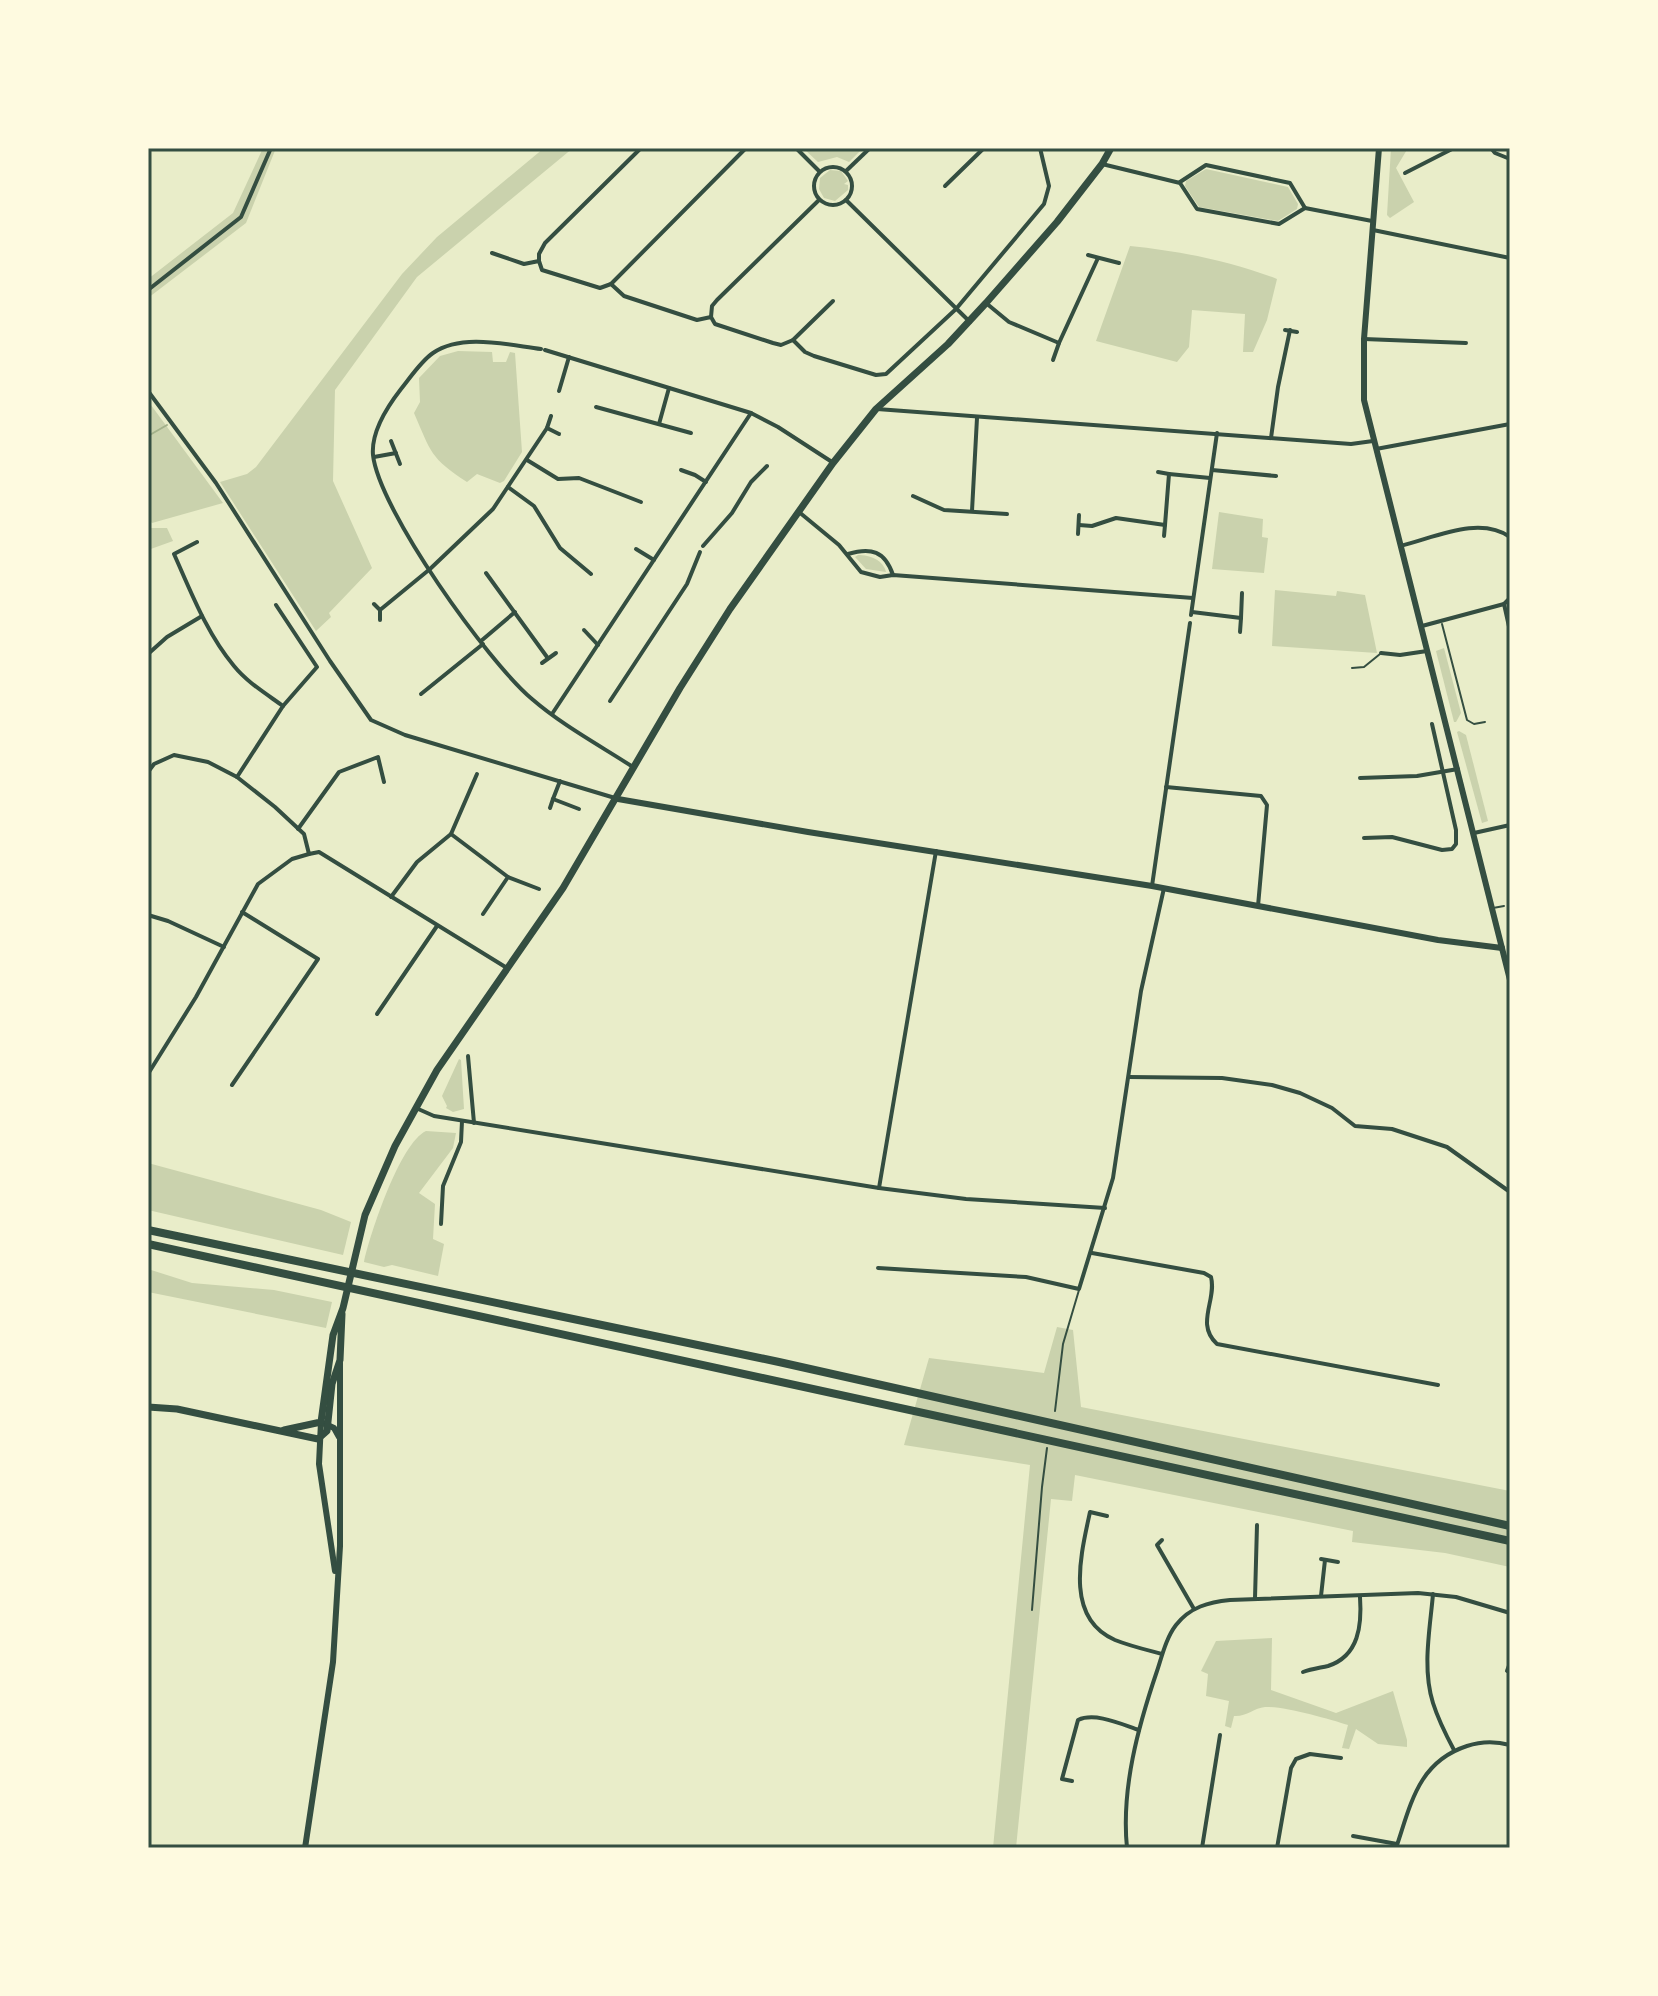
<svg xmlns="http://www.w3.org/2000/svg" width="1658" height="1996" font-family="'PT Sans',sans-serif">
	<rect width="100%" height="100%" fill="#e9edc9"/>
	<g fill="#cad2ad">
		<path d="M263,148H276L246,223L148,298V279L233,213Z"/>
		<path d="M544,148H573L417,277L335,390L333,481L372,568L329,613L331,617L316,631L220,482L247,474L256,467L402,274L437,237Z"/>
		<path d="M803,148H859L861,150L849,162L837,157L818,162Z"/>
		<path d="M1391,148H1408L1396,168L1414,202L1390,218L1387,215Z"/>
		<path d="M1206,169L1288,187L1298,204L1297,209L1278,221L1199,207L1185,186L1186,181Z"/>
		<path d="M830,170L841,171L848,181L844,184L848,185V190L835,201L824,198L819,189L820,178Z"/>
		<path d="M1130,246C1179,251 1231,261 1277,279L1267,320L1253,352H1243L1245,314L1192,310L1189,347L1177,362L1096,341Z"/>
		<path d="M458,351L492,352L493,362H506L510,352L515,353L522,452L504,481L500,483L477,474L467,482C430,458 431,452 414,413L420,402L419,378L440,356Z"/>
		<path d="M148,401L223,503L152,523L148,519Z"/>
		<path d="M1219,512L1263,519L1262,537L1268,538L1264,573L1212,569Z"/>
		<path d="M148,528H167L173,541L148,550Z"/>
		<path d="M858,555C870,555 883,560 886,572L866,569L855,557Z"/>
		<path d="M1275,590L1336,596L1337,591L1365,595L1377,653L1272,646Z"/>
		<path d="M1444,648L1461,713L1456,722H1454L1436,651Z"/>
		<path d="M1459,731L1466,735L1488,821L1482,823L1457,732Z"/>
		<path d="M459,1059L461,1060L464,1109L453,1112L446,1108L447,1106L442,1096Z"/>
		<path d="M426,1131L456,1133L453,1148L419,1193L435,1204L433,1239L444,1244L438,1276L392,1265L384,1267L364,1262C370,1234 400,1143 426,1131Z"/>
		<path d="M148,1163L321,1210L351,1222L343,1255L148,1210Z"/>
		<path d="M148,1269L192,1283L274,1290L332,1302L326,1328L148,1292Z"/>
		<path d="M1057,1327L1073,1330L1081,1407L1510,1491V1567L1445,1553L1352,1542L1353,1531L1075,1475L1072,1501L1051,1499L1016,1848H993L1030,1465L904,1445L929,1358L1044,1373Z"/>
		<path d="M1272,1638L1271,1690L1336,1713L1393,1691L1407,1740V1747L1378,1744L1356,1729L1349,1749L1342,1748L1348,1725C1329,1719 1284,1706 1265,1707C1254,1708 1246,1717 1234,1716L1231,1728L1225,1726L1229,1701L1206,1696L1208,1674L1201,1671L1216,1641Z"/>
	</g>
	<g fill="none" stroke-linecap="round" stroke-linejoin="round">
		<path stroke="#a3b18a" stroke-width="2" d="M148,436L167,425"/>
		<g stroke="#344e41" stroke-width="2">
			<path d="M1442,624L1467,720L1474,724L1485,722"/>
			<path d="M1352,668L1364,667L1380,654"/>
			<path d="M1493,908L1504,906"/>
			<path d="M1055,1411L1063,1344L1079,1290"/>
			<path d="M1032,1610L1042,1487L1047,1448"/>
		</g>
		<g stroke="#344e41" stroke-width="4">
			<path d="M796,148L819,171"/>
			<path d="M1491,148L1495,153L1510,159"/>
			<path d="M1102,164L1180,183L1197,209L1279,224L1305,208L1372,221"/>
			<circle cx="833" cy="186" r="19"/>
			<path d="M846,171L870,148"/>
			<path d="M1509,172L1510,166"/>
			<path d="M1405,173L1454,148"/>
			<path d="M1180,182L1206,165L1290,183L1305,208"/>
			<path d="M945,186L984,148"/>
			<path d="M846,200L970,322"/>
			<path d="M1373,230L1510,258"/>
			<path d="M492,253L524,264L539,261L542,270L600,288L611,284L624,296L697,320L711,317L715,324L773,343L781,345L793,340L805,352L814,356L876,375L886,374L956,309L1044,204L1049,186L1040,148"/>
			<path d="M1088,255L1119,263"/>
			<path d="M539,260V254L545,243L641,148"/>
			<path d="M611,284L746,148"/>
			<path d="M148,290L241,217L271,148"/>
			<path d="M986,303L1009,322L1059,343L1098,258"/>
			<path d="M711,317L712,306L717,300L819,200"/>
			<path d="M1285,330L1297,332"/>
			<path d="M1364,339L1466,343"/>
			<path d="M793,340L833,301"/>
			<path d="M541,349C508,345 462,333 433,353C421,361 410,378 401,389C387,407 371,432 373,455C379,510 488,662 532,699C562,725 599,745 633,767"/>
			<path d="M545,350L751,413L778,427L832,462"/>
			<path d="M1053,360L1059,343"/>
			<path d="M148,391L216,483L330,661L371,720L405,735L615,798"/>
			<path d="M559,391L569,357"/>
			<path d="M596,407L691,433"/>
			<path d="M877,409L1351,444L1373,441"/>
			<path d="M659,424L669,388"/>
			<path d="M547,428L559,434"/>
			<path d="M1271,438L1278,387L1290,330"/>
			<path d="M391,441L400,464"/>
			<path d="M1376,449L1510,424"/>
			<path d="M374,457L396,453"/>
			<path d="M527,460L558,479L579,478L641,502"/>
			<path d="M681,470L695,475L706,482"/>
			<path d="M1212,470L1276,476"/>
			<path d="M1158,472L1169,474"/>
			<path d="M508,487L534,506L560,548L591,574"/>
			<path d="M913,496L944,510L1007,514"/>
			<path d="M972,511L977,418"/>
			<path d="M799,512L839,545L861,572L880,577L893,575L1193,598"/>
			<path d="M1079,525L1092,526L1116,518L1165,525L1169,474L1210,478"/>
			<path d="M1078,534L1079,515"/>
			<path d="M1164,536L1165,525"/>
			<path d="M197,542L174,554C191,592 207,634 234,666C247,682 265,693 283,706"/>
			<path d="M703,546L732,513L751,482L767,466"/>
			<path d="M1400,546C1434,538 1479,515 1510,537"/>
			<path d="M636,549L654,560"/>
			<path d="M848,554C871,547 885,551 893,575"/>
			<path d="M486,573L547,657"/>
			<path d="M374,604L380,610L430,569L493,509L547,428L551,416"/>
			<path d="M1504,604L1510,631"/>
			<path d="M1192,612L1241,618L1242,593"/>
			<path d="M1191,615L1217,433"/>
			<path d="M380,620V610"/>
			<path d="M1422,626L1504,604L1510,598"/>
			<path d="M584,630L598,645"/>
			<path d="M1240,632L1241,618"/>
			<path d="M481,641L515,612"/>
			<path d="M1381,653L1400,655L1427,651"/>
			<path d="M148,654L167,637L202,616"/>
			<path d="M542,663L556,653"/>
			<path d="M421,694L483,644"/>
			<path d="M610,701L687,584L700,552"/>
			<path d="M552,714L751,413"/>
			<path d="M148,772L154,764L174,755L208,762L237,777L275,807L304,834L309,854L319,852L507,968"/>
			<path d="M237,777L283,706L317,667L276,605"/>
			<path d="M1360,778L1417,776L1458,769"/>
			<path d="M560,781L553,799L579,809"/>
			<path d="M1166,787L1261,796L1267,805L1258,906"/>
			<path d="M550,808L553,799"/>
			<path d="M298,829L339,772L378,757L384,782"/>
			<path d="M1474,833L1510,825"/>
			<path d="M451,834L508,877L483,914"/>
			<path d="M1364,838L1392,837L1442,850L1452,849L1456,844V830L1432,724"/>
			<path d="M508,877L539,889"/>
			<path d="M1152,886L1190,623"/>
			<path d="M391,897L417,862L451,834L477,774"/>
			<path d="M148,915L168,921L224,947"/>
			<path d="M377,1014L437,926"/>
			<path d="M468,1056L474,1123"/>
			<path d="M148,1074L196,997L258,884L292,859L309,854"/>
			<path d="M1129,1077L1222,1078L1272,1085L1300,1093L1332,1108L1355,1126L1392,1129L1447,1147L1510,1192"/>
			<path d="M232,1085L318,959L242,912"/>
			<path d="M416,1108L434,1116L879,1188L966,1199L1105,1208"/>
			<path d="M879,1188L936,851"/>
			<path d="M441,1224L443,1186L461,1142L462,1121"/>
			<path d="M1092,1253L1204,1273L1211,1277C1217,1300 1195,1324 1217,1344L1438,1385"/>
			<path d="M878,1268L1026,1277L1079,1289L1113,1178L1141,991L1164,888"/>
			<path d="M1107,1516L1090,1512C1081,1554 1064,1618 1115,1640C1130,1646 1147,1650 1162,1654"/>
			<path d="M1162,1540L1157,1545L1194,1609"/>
			<path d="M1321,1559L1338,1562"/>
			<path d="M1433,1594C1430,1629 1422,1668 1433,1703C1438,1719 1446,1735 1454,1750"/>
			<path d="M1321,1596L1325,1560"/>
			<path d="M1255,1598L1257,1525"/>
			<path d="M1507,1671L1510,1663"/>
			<path d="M1303,1672C1311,1669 1319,1668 1328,1666C1359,1656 1362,1625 1360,1597"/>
			<path d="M1072,1781L1062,1779L1078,1720C1095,1712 1121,1724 1139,1730"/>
			<path d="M1353,1836L1397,1844"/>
			<path d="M1127,1848C1121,1789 1138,1727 1157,1671C1162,1656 1166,1638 1176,1625C1190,1607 1209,1602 1230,1600L1418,1593L1456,1597L1510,1613"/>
			<path d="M1202,1848L1220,1735"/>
			<path d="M1277,1848L1291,1768L1296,1759L1310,1754L1341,1758"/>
			<path d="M1396,1848C1411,1804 1418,1762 1467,1746C1482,1741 1495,1741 1510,1745"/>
		</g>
		<g stroke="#344e41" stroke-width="6">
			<path d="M1379,148L1364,339V400L1510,980"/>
			<path d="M618,799L808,832L1152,886L1438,940L1502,948"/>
		</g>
		<g stroke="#344e41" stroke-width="6">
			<path d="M335,1571L319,1464L321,1422L334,1428L339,1437"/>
			<path d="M305,1848L333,1662L340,1546V1363"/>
		</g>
		<g stroke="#344e41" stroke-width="7">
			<path d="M148,1407L177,1409L318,1439L327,1431L332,1384L340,1360L342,1314"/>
			<path d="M284,1430L321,1422L333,1335L343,1308L365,1215L395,1146L437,1070L563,888L680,688L730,609L833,463L876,409L948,344L986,303L1057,222L1102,164L1111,148"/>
		</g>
		<g stroke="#344e41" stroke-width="8">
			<path d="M148,1230L779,1362L1510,1526"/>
			<path d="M148,1244L1510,1541"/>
		</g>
	</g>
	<rect width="1658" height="1996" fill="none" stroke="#fefae0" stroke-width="300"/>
	<rect x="150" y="150" width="1358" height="1696" fill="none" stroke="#344e41" stroke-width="3"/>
</svg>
